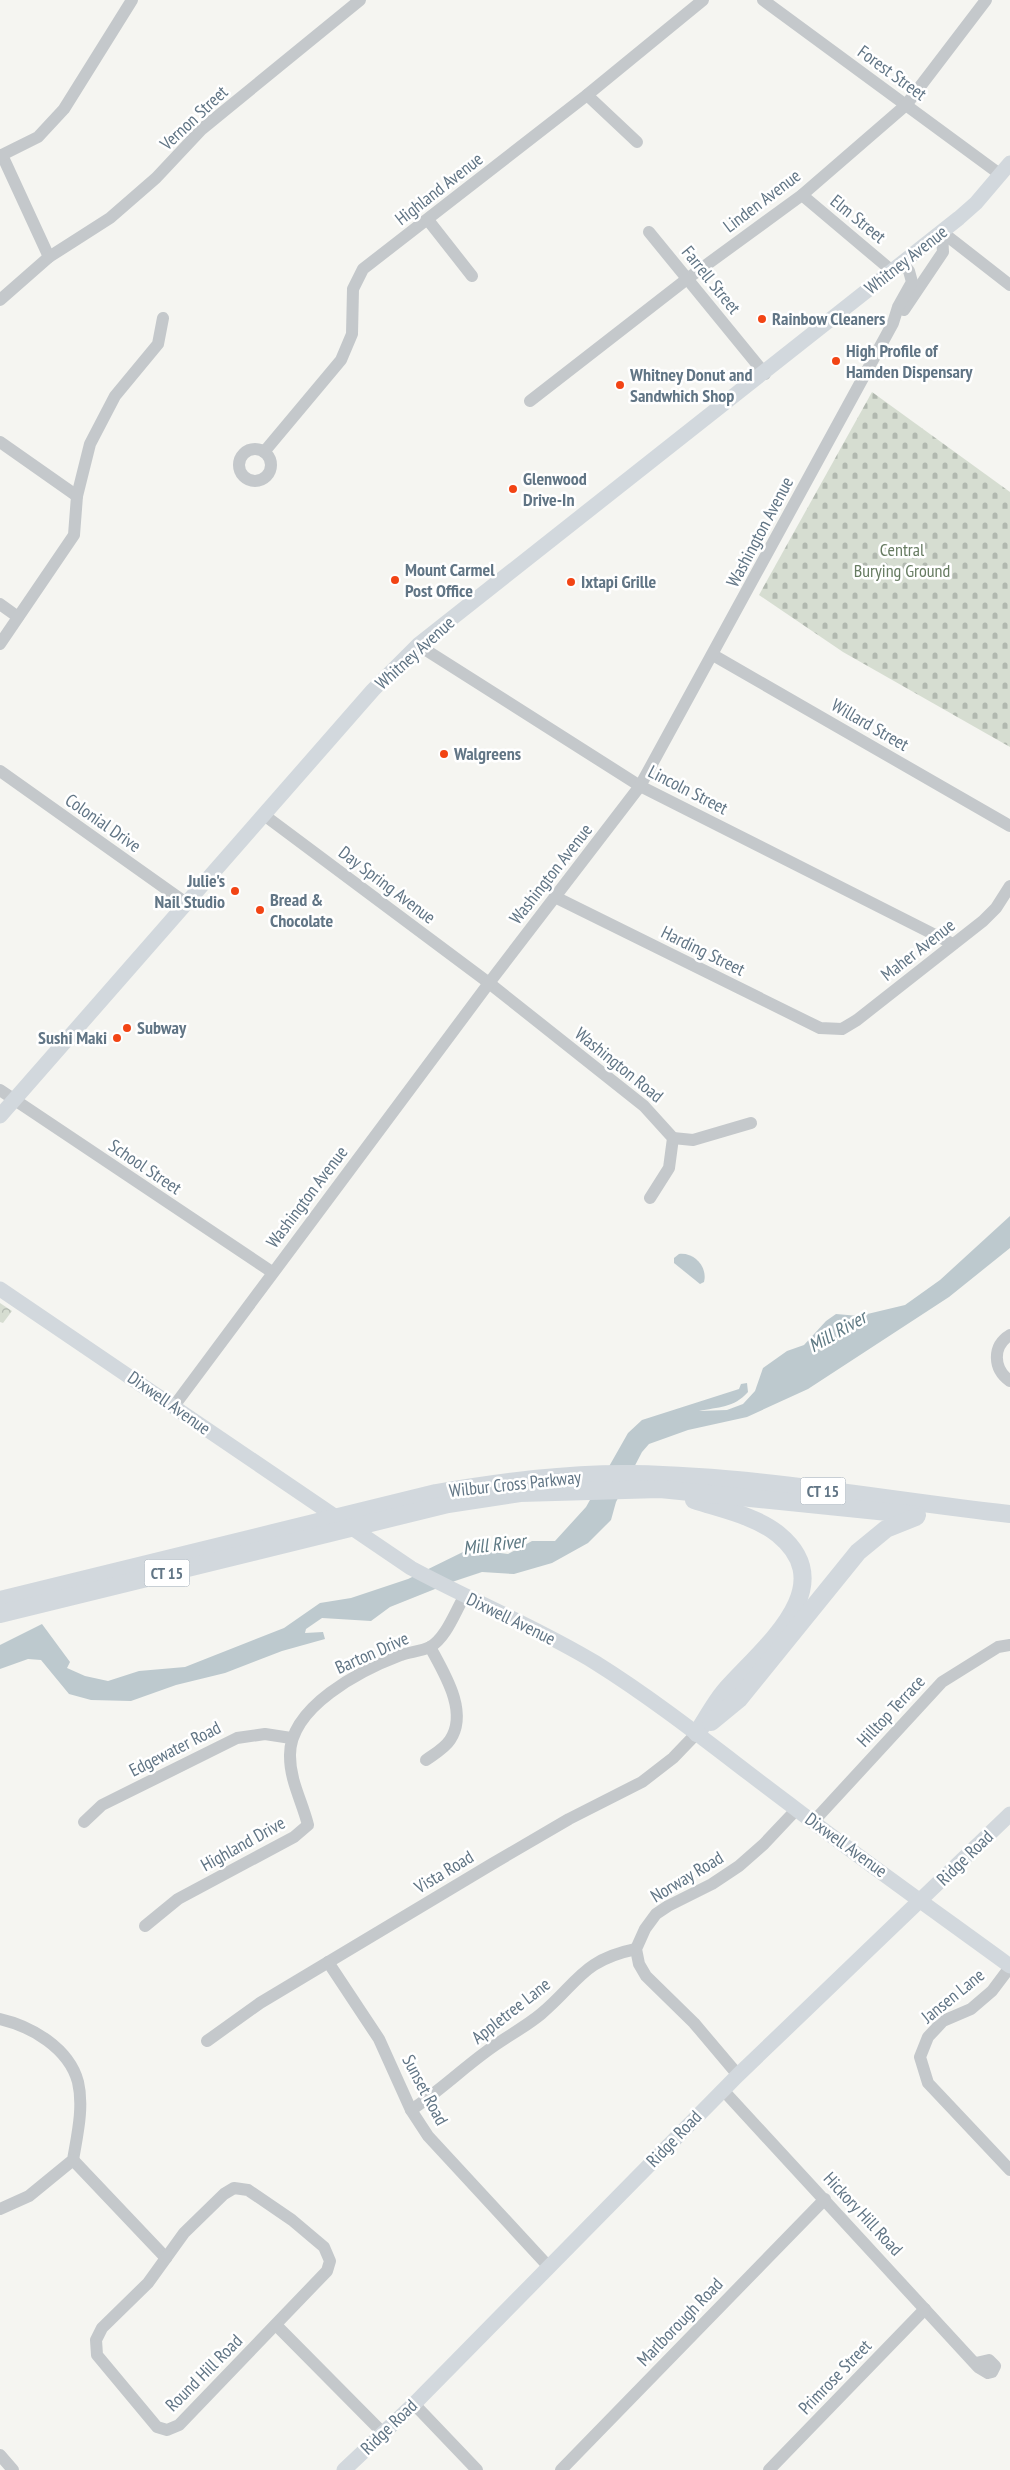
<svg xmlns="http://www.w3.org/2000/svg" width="1010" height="2470" font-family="'PT Sans Narrow',sans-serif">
	<defs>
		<pattern id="cemetery-stones" width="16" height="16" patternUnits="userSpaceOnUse" patternTransform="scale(1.25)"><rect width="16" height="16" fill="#d6ddd1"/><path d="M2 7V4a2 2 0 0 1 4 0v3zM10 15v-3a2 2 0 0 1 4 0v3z" fill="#b1b8af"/></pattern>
		<pattern id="park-crowns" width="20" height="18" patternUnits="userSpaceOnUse" patternTransform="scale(1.25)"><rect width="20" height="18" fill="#d6ddd1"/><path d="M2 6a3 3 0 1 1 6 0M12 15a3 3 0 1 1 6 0" fill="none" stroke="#b1b8af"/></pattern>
	</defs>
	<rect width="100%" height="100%" fill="#f5f5f1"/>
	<path fill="url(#cemetery-stones)" d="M872,392L1010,492V747L843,652L759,595Z"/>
	<path fill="url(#park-crowns)" d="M0,1303L12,1311L3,1323L0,1322Z"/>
	<g fill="#bdc9ce">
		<path d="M1010,1216V1248L949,1297L808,1389L747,1417L688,1430L649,1444L642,1452L616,1502L611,1520L588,1543L552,1563L514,1574L482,1572L455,1581L390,1607L371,1621L322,1618L306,1629L305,1633L323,1632L325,1639L282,1651L225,1673L176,1685L131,1701L91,1700L69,1694L41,1660L28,1659L0,1669V1645L42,1624L70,1662L67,1668L85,1676L108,1681L139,1671L185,1667L284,1628L320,1603L351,1598L408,1579L469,1549L508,1554L532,1541H555L586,1507L628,1433L642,1420L739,1389L741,1384L747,1383L748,1392C734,1408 718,1407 699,1411L727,1410L743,1404L755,1391L763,1368L787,1351L804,1345L826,1321L836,1314L859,1316L905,1305L940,1280Z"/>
		<path d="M679,1254C694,1252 708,1267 704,1282L700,1284L674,1263V1258Z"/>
	</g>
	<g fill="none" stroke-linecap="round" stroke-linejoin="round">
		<g stroke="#c4c8cb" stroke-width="12">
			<path d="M763,0L1001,175"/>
			<path d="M587,95L637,142"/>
			<path d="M2,155L49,257"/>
			<path d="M0,156L38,137L64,109L132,0"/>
			<path d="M802,195L891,270"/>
			<path d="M428,220L472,276"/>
			<path d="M649,232L765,374"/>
			<path d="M942,232L1010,285"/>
			<path d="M0,300L49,257L110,218L156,178L202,129L360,0"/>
			<path d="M904,310L943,252L942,232"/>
			<path d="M530,401L687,279L802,195L906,105L986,0"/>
			<path d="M0,442L77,496"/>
			<circle cx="255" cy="465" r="16"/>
			<path d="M264,452L341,360L352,334L353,289L363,269L587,95L703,0"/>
			<path d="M0,604L18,617"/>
			<path d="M0,644L74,535L77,496L90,444L115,396L158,344L163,318"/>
			<path d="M418,645L640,786L953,944"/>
			<path d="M713,655L1010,826"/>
			<path d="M0,771L186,903"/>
			<path d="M264,815L489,983L644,1106L673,1138L669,1168L650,1198"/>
			<path d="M555,897L820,1028L842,1029L857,1020L983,921L996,908L1010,886"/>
			<path d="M0,1090L272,1272"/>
			<path d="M673,1138L693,1140L751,1123"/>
			<path d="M1010,1335C992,1346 993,1369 1010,1381"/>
			<path d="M174,1406L489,983L640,786L893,323L898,307L912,282L909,271L903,263"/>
			<path d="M426,1760C434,1754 444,1749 450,1740C469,1712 444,1673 430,1647"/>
			<path d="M84,1822L102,1805L237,1738L265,1734L291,1738"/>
			<path d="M813,1822L942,1682L998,1647L1010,1645"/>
			<path d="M145,1926L178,1899L294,1837L308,1825C302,1801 290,1781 290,1756C289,1707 361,1670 401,1655C410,1652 422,1651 430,1647C446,1638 455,1612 464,1597"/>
			<path d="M328,1962L379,2039L411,2110L428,2136L549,2267"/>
			<path d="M1010,1967L992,1991L971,2009L943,2021L928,2037L920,2057L928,2083L1010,2170"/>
			<path d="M0,2019C31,2026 69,2048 78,2082C84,2107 77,2136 73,2160L29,2196L0,2209"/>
			<path d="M207,2041L260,2003L492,1864L569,1819L642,1782L673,1758L697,1733"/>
			<path d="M738,2075L694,2023L646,1976L639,1964L636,1949L645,1929L656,1914L668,1906L712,1884L739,1866L764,1844L796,1810"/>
			<path d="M723,2090L978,2367L988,2373L992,2372L995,2366L989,2360L976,2363"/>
			<path d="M411,2110C438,2092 461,2070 487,2051C504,2038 524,2028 541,2014C578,1983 582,1960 636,1949"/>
			<path d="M73,2160L166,2258"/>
			<path d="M234,2188L248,2190L292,2220L324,2247L330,2261L327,2271L179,2425L167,2430L157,2427L97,2355L96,2340L102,2328L148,2283L184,2233L224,2194Z"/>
			<path d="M276,2325L383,2433"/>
			<path d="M414,2404L477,2470"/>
			<path d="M0,2455L13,2470"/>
			<path d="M561,2470L825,2199"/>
			<path d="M769,2470L925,2309"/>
		</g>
		<g stroke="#d2d8dd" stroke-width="15">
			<path d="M0,1116L373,690L418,645L959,218L976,203L1010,163"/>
			<path d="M0,1289L411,1568C472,1601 537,1627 596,1663C663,1705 725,1756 788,1803C861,1859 936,1912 1010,1966"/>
			<path d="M344,2470L414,2404L738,2075L1010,1814"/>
		</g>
		<g stroke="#d2d8dd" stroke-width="18">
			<path d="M694,1500C721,1509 756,1516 778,1534C844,1588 760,1650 724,1692C714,1704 706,1720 697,1733"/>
			<path d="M0,1600L436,1493C501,1482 567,1473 633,1474C758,1476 885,1500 1010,1514"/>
			<path d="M0,1614L448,1504L520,1493L660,1489L917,1515"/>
			<path d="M711,1722L739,1699L858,1552L886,1529L916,1517"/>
		</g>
	</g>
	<g fill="#f24414" stroke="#fff" stroke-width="2">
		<circle cx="762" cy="319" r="5"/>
		<circle cx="836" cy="361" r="5"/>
		<circle cx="620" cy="385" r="5"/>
		<circle cx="513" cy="489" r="5"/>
		<circle cx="395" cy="580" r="5"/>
		<circle cx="571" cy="582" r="5"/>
		<circle cx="444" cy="754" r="5"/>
		<circle cx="235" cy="891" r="5"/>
		<circle cx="260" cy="910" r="5"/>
		<circle cx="127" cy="1028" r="5"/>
		<circle cx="117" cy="1038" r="5"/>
	</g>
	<g text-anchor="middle" stroke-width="5" stroke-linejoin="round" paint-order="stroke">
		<g fill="#fff" stroke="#909eaa" stroke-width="1">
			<rect x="800.5" y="1477.5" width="45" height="27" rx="4"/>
			<rect x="144.5" y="1559.5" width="45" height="27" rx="4"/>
		</g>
		<g font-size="16" font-weight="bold" fill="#617585">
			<text x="823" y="1497">CT 15</text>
			<text x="167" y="1579">CT 15</text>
		</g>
		<g font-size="18" fill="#617585" stroke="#fff">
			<text transform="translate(892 73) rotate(36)" y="6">Forest Street</text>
			<text transform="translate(194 118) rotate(-43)" y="6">Vernon Street</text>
			<text transform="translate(439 189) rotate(-38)" y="6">Highland Avenue</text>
			<text transform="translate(762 201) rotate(-37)" y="6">Linden Avenue</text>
			<text transform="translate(858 219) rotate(39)" y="6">Elm Street</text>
			<text transform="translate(906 260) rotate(-38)" y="6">Whitney Avenue</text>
			<text transform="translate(711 280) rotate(51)" y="6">Farrell Street</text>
			<text transform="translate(760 532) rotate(-62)" y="6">Washington Avenue</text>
			<text transform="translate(415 653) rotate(-42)" y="6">Whitney Avenue</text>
			<text transform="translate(870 725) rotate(30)" y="6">Willard Street</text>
			<text transform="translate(688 790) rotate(27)" y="6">Lincoln Street</text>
			<text transform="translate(103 823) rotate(35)" y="6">Colonial Drive</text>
			<text transform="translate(551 874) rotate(-52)" y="6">Washington Avenue</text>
			<text transform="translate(387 885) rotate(37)" y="6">Day Spring Avenue</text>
			<text transform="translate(918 950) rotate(-38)" y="6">Maher Avenue</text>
			<text transform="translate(703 951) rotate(26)" y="6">Harding Street</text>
			<text transform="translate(619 1065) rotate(39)" y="6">Washington Road</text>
			<text transform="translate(145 1167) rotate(34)" y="6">School Street</text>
			<text transform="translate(307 1197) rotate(-53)" y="6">Washington Avenue</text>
			<text transform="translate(169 1403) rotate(35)" y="6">Dixwell Avenue</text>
			<text transform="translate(515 1484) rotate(-6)" y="6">Wilbur Cross Parkway</text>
			<text transform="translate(511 1619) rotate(26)" y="6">Dixwell Avenue</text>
			<text transform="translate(372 1653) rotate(-24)" y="6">Barton Drive</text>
			<text transform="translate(891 1711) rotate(-47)" y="6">Hilltop Terrace</text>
			<text transform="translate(175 1749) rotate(-27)" y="6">Edgewater Road</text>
			<text transform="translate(243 1844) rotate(-29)" y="6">Highland Drive</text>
			<text transform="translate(846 1845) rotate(36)" y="6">Dixwell Avenue</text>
			<text transform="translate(965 1858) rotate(-44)" y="6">Ridge Road</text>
			<text transform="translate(444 1872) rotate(-31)" y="6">Vista Road</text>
			<text transform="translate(687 1877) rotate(-31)" y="6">Norway Road</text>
			<text transform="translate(953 1996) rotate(-39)" y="6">Jansen Lane</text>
			<text transform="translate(511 2011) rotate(-38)" y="6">Appletree Lane</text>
			<text transform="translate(425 2090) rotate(62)" y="6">Sunset Road</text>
			<text transform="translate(674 2139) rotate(-46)" y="6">Ridge Road</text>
			<text transform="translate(863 2214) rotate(47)" y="6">Hickory Hill Road</text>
			<text transform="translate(680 2322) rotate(-46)" y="6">Marlborough Road</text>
			<text transform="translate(204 2373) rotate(-45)" y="6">Round Hill Road</text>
			<text transform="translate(835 2377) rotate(-46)" y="6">Primrose Street</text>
			<text transform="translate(389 2427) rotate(-44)" y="6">Ridge Road</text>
		</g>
		<g font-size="18" font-weight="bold" fill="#617585" stroke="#fff" text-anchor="start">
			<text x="772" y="325">Rainbow Cleaners</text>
			<text x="846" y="357">High Profile of<tspan x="846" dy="21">Hamden Dispensary</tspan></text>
			<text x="630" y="381">Whitney Donut and<tspan x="630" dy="21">Sandwhich Shop</tspan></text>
			<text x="523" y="485">Glenwood<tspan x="523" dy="21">Drive-In</tspan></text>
			<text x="405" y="576">Mount Carmel<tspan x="405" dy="21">Post Office</tspan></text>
			<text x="581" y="588">Ixtapi Grille</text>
			<text x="454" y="760">Walgreens</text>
			<text x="225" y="887" text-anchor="end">Julie's<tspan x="225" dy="21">Nail Studio</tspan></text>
			<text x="270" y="906">Bread &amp;<tspan x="270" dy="21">Chocolate</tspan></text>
			<text x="137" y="1034">Subway</text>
			<text x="107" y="1044" text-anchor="end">Sushi Maki</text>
		</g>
		<g font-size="18" fill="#667b61" stroke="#fff">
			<text x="902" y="556">Central<tspan x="902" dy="21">Burying Ground</tspan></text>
		</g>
		<g font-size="19" font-style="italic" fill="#5d7882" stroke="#fff">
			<text transform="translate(837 1331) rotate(-30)" y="7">Mill River</text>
			<text transform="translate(494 1544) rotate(-7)" y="7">Mill River</text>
		</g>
	</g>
</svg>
